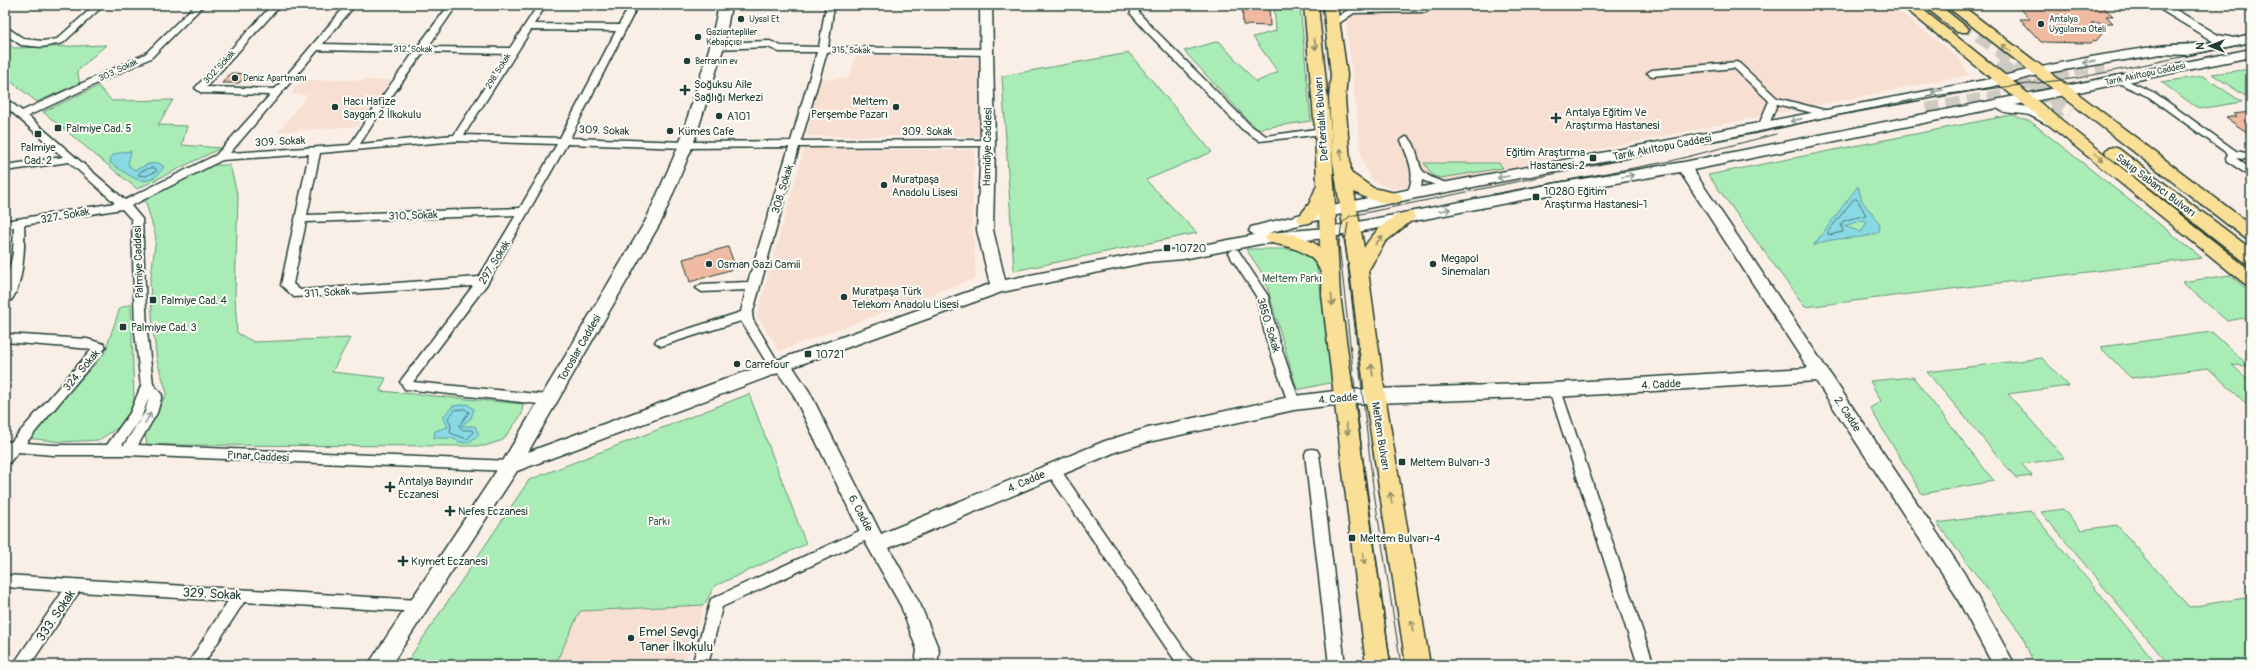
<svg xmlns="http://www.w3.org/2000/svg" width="2256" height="670" font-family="Pangolin,sans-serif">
	<rect width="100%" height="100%" fill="#faefe6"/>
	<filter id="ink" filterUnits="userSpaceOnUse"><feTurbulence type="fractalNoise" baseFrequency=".025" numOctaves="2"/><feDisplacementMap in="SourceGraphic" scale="8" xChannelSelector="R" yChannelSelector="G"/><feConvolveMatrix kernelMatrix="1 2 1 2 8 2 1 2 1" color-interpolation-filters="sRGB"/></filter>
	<g filter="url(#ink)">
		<g fill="#f7dfd1">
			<path d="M1344,5H1890L1959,58L1968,75L1544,160L1494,173L1393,189L1372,181L1362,160Z"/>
			<path d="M856,56L978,58L979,136H806L821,79L849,78Z"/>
			<path d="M300,80H391L358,126L278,132L308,95L291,94Z"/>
			<path d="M804,149L975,150L972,219L976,278L779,351L757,315Z"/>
			<path d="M704,605L685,665H555L580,611Z"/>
		</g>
		<g fill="#a9ecb6" stroke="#649475">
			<path d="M1274,5H1300L1311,121L1256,129L1184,51L1219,41L1256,82L1278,72L1253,37L1276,31Z"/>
			<path d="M5,41L14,48L106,45L77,71L80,83L37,102L5,77Z"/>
			<path d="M1129,53L1212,152L1146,180L1197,233L1014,271L1002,76Z"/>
			<path d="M2251,69V100L2212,74Z"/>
			<path d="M2203,76L2242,102L2199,109L2161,82Z"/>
			<path d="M98,86L112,101L173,100L158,125L187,126L182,145L221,148L137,189L43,112Z"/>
			<path d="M2011,115L2030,121L2202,258L1805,307L1708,175Z"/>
			<path d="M1424,163H1499L1503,168L1441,178L1433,176Z"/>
			<path d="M208,165H230L238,197L235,294L237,333L254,342L350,338L332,372L386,378L380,391L523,404L522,414L503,440L485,446L147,445L145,433L167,393L157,361L153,328L150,283L156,237L145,200Z"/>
			<path d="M1246,249H1305L1314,254L1338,381L1297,390L1264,276Z"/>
			<path d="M2230,275L2251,293V317L2227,321L2182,282Z"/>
			<path d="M131,304L134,401L125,423L99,440L61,442L27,438L104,354L120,308Z"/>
			<path d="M2212,332L2249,366L2232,365L2251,382V408L2208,368L2131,378L2100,347Z"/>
			<path d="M2042,358L2069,386L2008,394L2064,458L2022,464L2032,476L2016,478L1927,372Z"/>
			<path d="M1913,377L1994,481L1922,494L1870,408L1881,401L1870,381Z"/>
			<path d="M749,394L806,544L715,586L704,605L580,611L555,665H405L529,480Z"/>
			<path d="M2063,509L2081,530L2117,525L2189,607L2251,597V665H2169L2041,512Z"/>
			<path d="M2030,510L2158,665H2034L2022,635L1937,523Z"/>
		</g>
		<g fill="#89d9e4" stroke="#5f9b9e" fill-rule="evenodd">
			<path d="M131,151L128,165L135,170L149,164L159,163L164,167C146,194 129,174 110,163L111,156L121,152Z"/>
			<path d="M1858,186L1862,201L1880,224L1879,232C1859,242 1836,234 1813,246ZM1864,220L1867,222L1861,232L1844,226Z"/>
			<path d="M467,404L474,409L471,418L461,426H475L479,435L468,443L459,442L452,438H434L435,431L448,427L443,417L453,406Z"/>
		</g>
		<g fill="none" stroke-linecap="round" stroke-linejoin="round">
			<g stroke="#497b7a" stroke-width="1">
				<path d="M150,168H155L157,171L146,176L138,175L140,172Z"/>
				<path d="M1854,199H1857L1866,215L1843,221L1841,225L1843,232L1829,235L1828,232Z"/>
				<path d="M465,409L469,412L459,426L463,430H472L473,433L467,439L450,433L451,426L448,418L455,410Z"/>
			</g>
		</g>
		<g fill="#efbaa1" stroke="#1f3d34">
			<path d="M1242,5H1269L1270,26L1243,25Z"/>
			<path d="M2101,5L2113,16H2106L2113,23H2091L2102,34L2096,41L2093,40L2090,43L2041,42L2020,19H2030L2018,6Z"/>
			<path d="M231,73L248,74L239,83H222Z"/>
			<path d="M2251,112V135L2226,118L2236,116L2233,114Z"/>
			<path d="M728,247L736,268L690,282L683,259Z"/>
		</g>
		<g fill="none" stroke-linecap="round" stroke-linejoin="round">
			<g stroke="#cecbc2" stroke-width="14" stroke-dasharray="14 7" stroke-linecap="butt">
				<path d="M2039,90C2053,69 2082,69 2105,66"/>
				<path d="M1926,110L2013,94L2024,89L2029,83"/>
			</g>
			<g stroke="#cecbc2" stroke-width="16" stroke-dasharray="16 8" stroke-linecap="butt">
				<path d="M1941,5L2024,68L2030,78L2029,83"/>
				<path d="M1997,65L2030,89"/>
				<path d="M2033,82L2072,111"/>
				<path d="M2039,90L2040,103L2059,120"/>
				<path d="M2117,165L2210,236"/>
			</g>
			<defs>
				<g id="street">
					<path d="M95,5H104L63,43L42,47L21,45L5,34V26L24,39L42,41L57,39Z"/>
					<path d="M195,5H204L151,58L28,116L125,200L216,155L270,95L202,93L195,88L272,5H281L206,87L275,89L346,5H355L323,44L418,46L449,5H457L428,47L510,48L538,5H546L534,24L619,25L630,5H638L570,138L686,142L791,141L817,52H779L768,47L717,49L712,46L717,43L770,41L781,46L819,47L826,5H834L828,47L987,49L992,52L987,55L827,52L801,141L988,140L993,143L988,146L799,147L752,315L753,320L781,367L775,371L771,370L741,321L661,346L655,342L657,339L741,312L746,290L702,292L696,288L702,284L748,282L789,147L686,148L567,144L487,284L413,382L548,395L552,397L554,400L552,403L548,405L405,389L400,382L402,379L473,286L294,297L281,285L309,154L222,160L131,206L142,219L147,332L153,384L162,395L157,413L138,445L510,461L515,462L517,466L515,470L510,471L128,455H53L18,452L10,462L5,463V441L11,442L92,349L5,342V334L87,339L104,344L106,347L26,443L53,445H107L130,413L141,386L135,332L132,220L122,209L24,225C25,241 24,299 5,304V287L13,253L14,227L5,229V221L115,203L69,162L5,171V165L63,157L5,106V98L22,111L145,54ZM531,30L616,31L560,138L464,135ZM318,50L414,52L376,105L350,145L230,153ZM424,52L506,54L454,135L360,144L383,108ZM457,141L557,144L520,208L307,215L320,153ZM516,215L479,277L300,290L293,284L306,222ZM149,397L145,412L124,445H122L141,418Z"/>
					<path d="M1130,5H1138L1139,13L1150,25L1250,125L1266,136L1323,128L1328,131L1323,134L1260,141L1242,129L1144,29L1131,14Z"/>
					<path d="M1422,5H1430V9L1426,12L1354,13L1335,26H1329L1327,24L1352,7Z"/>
					<path d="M1736,62L1739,63L1777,98L1828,111L1830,113L1825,116L1777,104L1768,127L1763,130L1758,127L1769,101L1734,68L1652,76L1647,73L1652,70Z"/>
					<path d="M2117,76L2155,93L2236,151L2251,154V160L2236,158L2251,169V177L2227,161L2226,159L2228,154L2149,97L2114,81L2112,79Z"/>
					<path d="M1406,137C1417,140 1417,162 1422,170C1429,179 1444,182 1454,185L1455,187L1454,189H1446L1422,180L1421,189L1415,196H1407L1406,194C1418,176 1408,159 1401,140Z"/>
					<path d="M1234,249L1238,250L1268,296L1278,338L1300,403L1298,406H1290L1288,403L1266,338L1256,296L1228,253Z"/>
					<path d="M1555,385L1559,387L1561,390L1654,665H1638L1549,390L1551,387Z"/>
					<path d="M1312,449L1317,450L1319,454L1345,665H1329L1305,454L1307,450Z"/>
					<path d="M1053,465L1058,466L1195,665H1178L1048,474L1046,470L1048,466Z"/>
					<path d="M870,526L875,528L877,532L875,536L722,607L708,665H692L711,599Z"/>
					<path d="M5,575L419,600L424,602L426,606L424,610L419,612L244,602L203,665H187L228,601L79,592L30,665H13L63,591L5,587Z"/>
				</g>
				<path id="secondary" d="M719,5H731L724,46L693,145L662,220L528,452L769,363L990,284L977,230L981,143L980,5H992L995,143L993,230L1005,280L1148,252L1183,249L1254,235L1249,231L1251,227L1349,202L1411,189L1995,78C2049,64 2104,54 2159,46C2178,44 2196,45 2214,42L2153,5H2168L2218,35L2234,38L2251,34V42L2187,55L2161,54L2046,73L1995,86L1825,117L1763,131L1411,199L1349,212L1268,233L1327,228L1558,183L1684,162L2251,49V57L2015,105L2036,108L2059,119L2061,122L2059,125C2048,128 2039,119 2029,115C2019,112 2005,115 1997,108L1693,170L1964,573L2015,665H1993L1950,585L1816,381L1555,397L1343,404L1294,410L1148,442L1118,451L889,548L920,604L939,650L937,665H915L917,650L901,606L863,538L793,394L778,373L517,471L391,665H368L503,461L646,220L679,145L710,46ZM1680,172L1808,368L1555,383L1343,390L1294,396L1148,428L1105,441L881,534L809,391L793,367L1002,292L1148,262L1183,259L1260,244L1327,238L1558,193Z"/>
				<g id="primary">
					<path d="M1304,5H1318L1331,131L1340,295L1390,665H1366L1322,295C1322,288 1323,279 1321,273C1313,249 1287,247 1268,242L1265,238L1268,234C1284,230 1307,237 1320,247L1319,215C1313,222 1309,225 1300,223L1297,219L1309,204L1317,185L1315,131Z"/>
					<path d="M1323,5H1337L1347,75L1345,99L1351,173L1373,188L1400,194L1402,198L1400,202C1385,206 1367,199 1354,192L1364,248C1372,234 1396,208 1413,213L1416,217L1385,242L1368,271L1385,395L1430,665H1406L1365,395L1351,278L1333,161L1329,99L1331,75Z"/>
					<path d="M1901,5H1917L2251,271V286L2245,284Z"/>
					<path d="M1923,5H1939L1969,29L1967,32H1957Z"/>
					<path d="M1945,5H1961L2251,225V240L2245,238Z"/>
					<path d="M2113,147L2119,149L2251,249V264L2245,262L2107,155L2105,152L2107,149Z"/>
				</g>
			</defs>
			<use href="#street" stroke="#1f3d34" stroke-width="3"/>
			<use href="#secondary" stroke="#1f3d34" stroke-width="3"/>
			<use href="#primary" stroke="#1f3d34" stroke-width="3"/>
			<use href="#street" fill="#fdfcf7" fill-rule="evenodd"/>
			<use href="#secondary" fill="#fdfcf7" fill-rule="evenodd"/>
			<use href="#primary" fill="#fadf96" fill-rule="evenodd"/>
			<g stroke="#1f3d34" stroke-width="1">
				<path d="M1493,194L1671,161L1776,134"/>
				<path d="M1348,223L1345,241L1373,486L1401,665"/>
				<path d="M1391,665L1366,488L1339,244L1342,223L1350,216L1932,96L2078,78L2251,43"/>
			</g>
		</g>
		<defs><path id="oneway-shaft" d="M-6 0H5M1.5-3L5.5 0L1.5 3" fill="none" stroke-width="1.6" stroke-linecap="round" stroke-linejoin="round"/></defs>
		<g stroke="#8c8e65">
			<use href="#oneway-shaft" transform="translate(1315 44) rotate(84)"/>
			<use href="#oneway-shaft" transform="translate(2006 48) rotate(-143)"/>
			<use href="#oneway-shaft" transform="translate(1341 154) rotate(-95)"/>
			<use href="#oneway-shaft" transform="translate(2099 157) rotate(40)"/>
			<use href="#oneway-shaft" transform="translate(1379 240) rotate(-50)"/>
			<use href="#oneway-shaft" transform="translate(1332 300) rotate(84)"/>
			<use href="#oneway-shaft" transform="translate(1372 370) rotate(-97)"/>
			<use href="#oneway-shaft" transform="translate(1347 429) rotate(82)"/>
			<use href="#oneway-shaft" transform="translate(1391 498) rotate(-99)"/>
			<use href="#oneway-shaft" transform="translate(1364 558) rotate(82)"/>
			<use href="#oneway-shaft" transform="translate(1412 626) rotate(-99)"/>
		</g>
		<g stroke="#8e9c96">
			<use href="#oneway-shaft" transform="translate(2089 62) rotate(171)"/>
			<use href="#oneway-shaft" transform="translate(1937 91) rotate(169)"/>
			<use href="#oneway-shaft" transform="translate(1796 120) rotate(167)"/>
			<use href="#oneway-shaft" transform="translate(1628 176) rotate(-10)"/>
			<use href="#oneway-shaft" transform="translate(1503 177) rotate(170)"/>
			<use href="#oneway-shaft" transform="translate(1445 210) rotate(-11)"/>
			<use href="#oneway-shaft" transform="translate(148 418) rotate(-60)"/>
		</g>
	</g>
	<g fill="#1f3d34" stroke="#fdfcf7" stroke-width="1.5">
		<circle cx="741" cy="19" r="4"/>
		<circle cx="2041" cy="24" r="4"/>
		<circle cx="698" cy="37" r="4"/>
		<circle cx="687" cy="61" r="4"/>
		<circle cx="235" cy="78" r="4"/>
		<path d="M683 84h4v4h4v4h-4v4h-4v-4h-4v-4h4z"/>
		<circle cx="335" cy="107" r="4"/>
		<circle cx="896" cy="107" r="4"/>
		<circle cx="719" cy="116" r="4"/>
		<path d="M1554 112h4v4h4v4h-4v4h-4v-4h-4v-4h4z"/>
		<rect x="54" y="124" width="8" height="8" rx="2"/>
		<circle cx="670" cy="131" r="4"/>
		<rect x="34" y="130" width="8" height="8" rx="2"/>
		<rect x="1589" y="154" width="8" height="8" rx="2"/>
		<circle cx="884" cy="185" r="4"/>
		<rect x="1532" y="193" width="8" height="8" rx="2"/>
		<rect x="1163" y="244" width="8" height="8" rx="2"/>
		<circle cx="709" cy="264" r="4"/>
		<circle cx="1433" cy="264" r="4"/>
		<circle cx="844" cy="297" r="4"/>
		<rect x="149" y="296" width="8" height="8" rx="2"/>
		<rect x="119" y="323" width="8" height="8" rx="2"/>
		<rect x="804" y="350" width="8" height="8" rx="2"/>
		<circle cx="737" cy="364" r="4"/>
		<rect x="1398" y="458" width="8" height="8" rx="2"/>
		<path d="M388 481h4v4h4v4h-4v4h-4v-4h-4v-4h4z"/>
		<path d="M448 505h4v4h4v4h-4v4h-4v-4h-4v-4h4z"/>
		<rect x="1348" y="534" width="8" height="8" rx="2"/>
		<path d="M401 555h4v4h4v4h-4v4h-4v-4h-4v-4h4z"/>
		<circle cx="631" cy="638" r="4"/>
	</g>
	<g text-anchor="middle" stroke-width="4" stroke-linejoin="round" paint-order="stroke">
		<g font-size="9" fill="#1f3d34" stroke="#fdfcf7" text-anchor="start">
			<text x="749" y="22">Uysal Et</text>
			<text x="2049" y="22">Antalya<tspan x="2049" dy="10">Uygulama Oteli</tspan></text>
			<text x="706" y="35">Gaziantepliler<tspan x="706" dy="10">Kebapçısı</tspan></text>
			<text x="695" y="64">Berranın ev</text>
			<text x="243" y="81">Deniz Apartmanı</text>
		</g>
		<g font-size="9" fill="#1f3d34" stroke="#fdfcf7">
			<text transform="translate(413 49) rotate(1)" y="3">312. Sokak</text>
			<text transform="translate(851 50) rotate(1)" y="3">315. Sokak</text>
			<text transform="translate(219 67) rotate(-47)" y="3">302. Sokak</text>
			<text transform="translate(118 70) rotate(-25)" y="3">303. Sokak</text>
			<text transform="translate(498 71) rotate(-58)" y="3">298. Sokak</text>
			<text transform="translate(2145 74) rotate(-12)" y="3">Tarık Akıltopu Caddesi</text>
		</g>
		<g font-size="11" fill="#1f3d34" stroke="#fdfcf7" text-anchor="start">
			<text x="694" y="88">Soğuksu Aile<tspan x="694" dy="13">Sağlığı Merkezi</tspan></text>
			<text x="343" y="105">Hacı Hafize<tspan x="343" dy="13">Saygan 2 İlkokulu</tspan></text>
			<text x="888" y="105" text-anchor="end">Meltem<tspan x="888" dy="13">Perşembe Pazarı</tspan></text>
			<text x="1565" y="116">Antalya Eğitim Ve<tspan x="1565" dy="13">Araştırma Hastanesi</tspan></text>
			<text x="727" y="120">A101</text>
			<text x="66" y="132">Palmiye Cad. 5</text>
			<text x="678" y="135">Kümes Cafe</text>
			<text x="38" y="151" text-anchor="middle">Palmiye<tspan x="38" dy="13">Cad. 2</tspan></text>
			<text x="1585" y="156" text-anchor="end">Eğitim Araştırma<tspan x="1585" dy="13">Hastanesi-2</tspan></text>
			<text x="892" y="183">Muratpaşa<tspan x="892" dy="13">Anadolu Lisesi</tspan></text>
			<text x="1544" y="195">10280 Eğitim<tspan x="1544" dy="13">Araştırma Hastanesi-1</tspan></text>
			<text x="1175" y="252">10720</text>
			<text x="1441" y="262">Megapol<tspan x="1441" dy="13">Sinemaları</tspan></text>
			<text x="717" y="268">Osman Gazi Camii</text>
			<text x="852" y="295">Muratpaşa Türk<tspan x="852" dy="13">Telekom Anadolu Lisesi</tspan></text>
			<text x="161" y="304">Palmiye Cad. 4</text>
			<text x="131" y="331">Palmiye Cad. 3</text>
			<text x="816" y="358">10721</text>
			<text x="745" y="368">Carrefour</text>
			<text x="1410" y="466">Meltem Bulvarı-3</text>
			<text x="398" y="485">Antalya Bayındır<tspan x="398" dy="13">Eczanesi</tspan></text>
			<text x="458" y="515">Nefes Eczanesi</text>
			<text x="1360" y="542">Meltem Bulvarı-4</text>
			<text x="411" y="565">Kıymet Eczanesi</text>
		</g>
		<g font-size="11" fill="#1f3d34" stroke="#fdfcf7">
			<text transform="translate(1321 119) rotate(-94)" y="4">Defterdalık Bulvarı</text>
			<text transform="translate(604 130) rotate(2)" y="4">309. Sokak</text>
			<text x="927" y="135">309. Sokak</text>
			<text transform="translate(280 141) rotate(-3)" y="4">309. Sokak</text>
			<text transform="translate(987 147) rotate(-89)" y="4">Hamidiye Caddesi</text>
			<text transform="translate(1662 147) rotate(-11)" y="4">Tarık Akıltopu Caddesi</text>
			<text transform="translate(2156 185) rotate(37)" y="4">Sakıp Sabancı Bulvarı</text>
			<text transform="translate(782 189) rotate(-73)" y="4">308. Sokak</text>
			<text transform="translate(65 215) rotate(-10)" y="4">327. Sokak</text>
			<text transform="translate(413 215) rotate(-2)" y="4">310. Sokak</text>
			<text transform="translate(138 262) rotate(-92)" y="4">Palmiye Caddesi</text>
			<text transform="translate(494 262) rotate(-58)" y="4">297. Sokak</text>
			<text transform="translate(327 292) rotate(-4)" y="4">311. Sokak</text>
			<text transform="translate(1269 325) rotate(73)" y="4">3850. Sokak</text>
			<text transform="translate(579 348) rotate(-60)" y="4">Toroslar Caddesi</text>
			<text transform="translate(81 370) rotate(-50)" y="4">324. Sokak</text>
			<text transform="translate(1661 384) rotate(-3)" y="4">4. Cadde</text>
			<text transform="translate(1338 398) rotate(-5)" y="4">4. Cadde</text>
			<text transform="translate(1848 414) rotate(57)" y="4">2. Cadde</text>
			<text transform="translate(1381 436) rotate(81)" y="4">Meltem Bulvarı</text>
			<text transform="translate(258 456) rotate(3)" y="4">Pınar Caddesi</text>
			<text transform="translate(1026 481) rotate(-23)" y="4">4. Cadde</text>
			<text transform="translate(861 513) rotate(62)" y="4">6. Cadde</text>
		</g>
		<g font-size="11" fill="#3b604e" stroke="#fdfcf7">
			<text x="1292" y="282">Meltem Parkı</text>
			<text x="659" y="525">Parkı</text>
		</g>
		<g font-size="13" fill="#1f3d34" stroke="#fdfcf7">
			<text transform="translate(212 593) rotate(3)" y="5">329. Sokak</text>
			<text transform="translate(55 615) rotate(-56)" y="5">333. Sokak</text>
		</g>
		<g font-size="13" fill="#1f3d34" stroke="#fdfcf7" text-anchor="start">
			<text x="639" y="636">Emel Sevgi<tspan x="639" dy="15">Taner İlkokulu</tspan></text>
		</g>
	</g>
	<rect width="2256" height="670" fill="none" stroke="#fdfcf7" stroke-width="20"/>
	<rect x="10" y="10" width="2236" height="650" fill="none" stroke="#1f3d34" stroke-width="1.5" filter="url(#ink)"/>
	<g transform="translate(2210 46) rotate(270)" stroke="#fdfcf7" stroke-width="3" paint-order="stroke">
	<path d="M0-3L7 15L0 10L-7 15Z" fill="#1f3d34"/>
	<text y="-6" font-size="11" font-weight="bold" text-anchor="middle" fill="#1f3d34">N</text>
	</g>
</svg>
